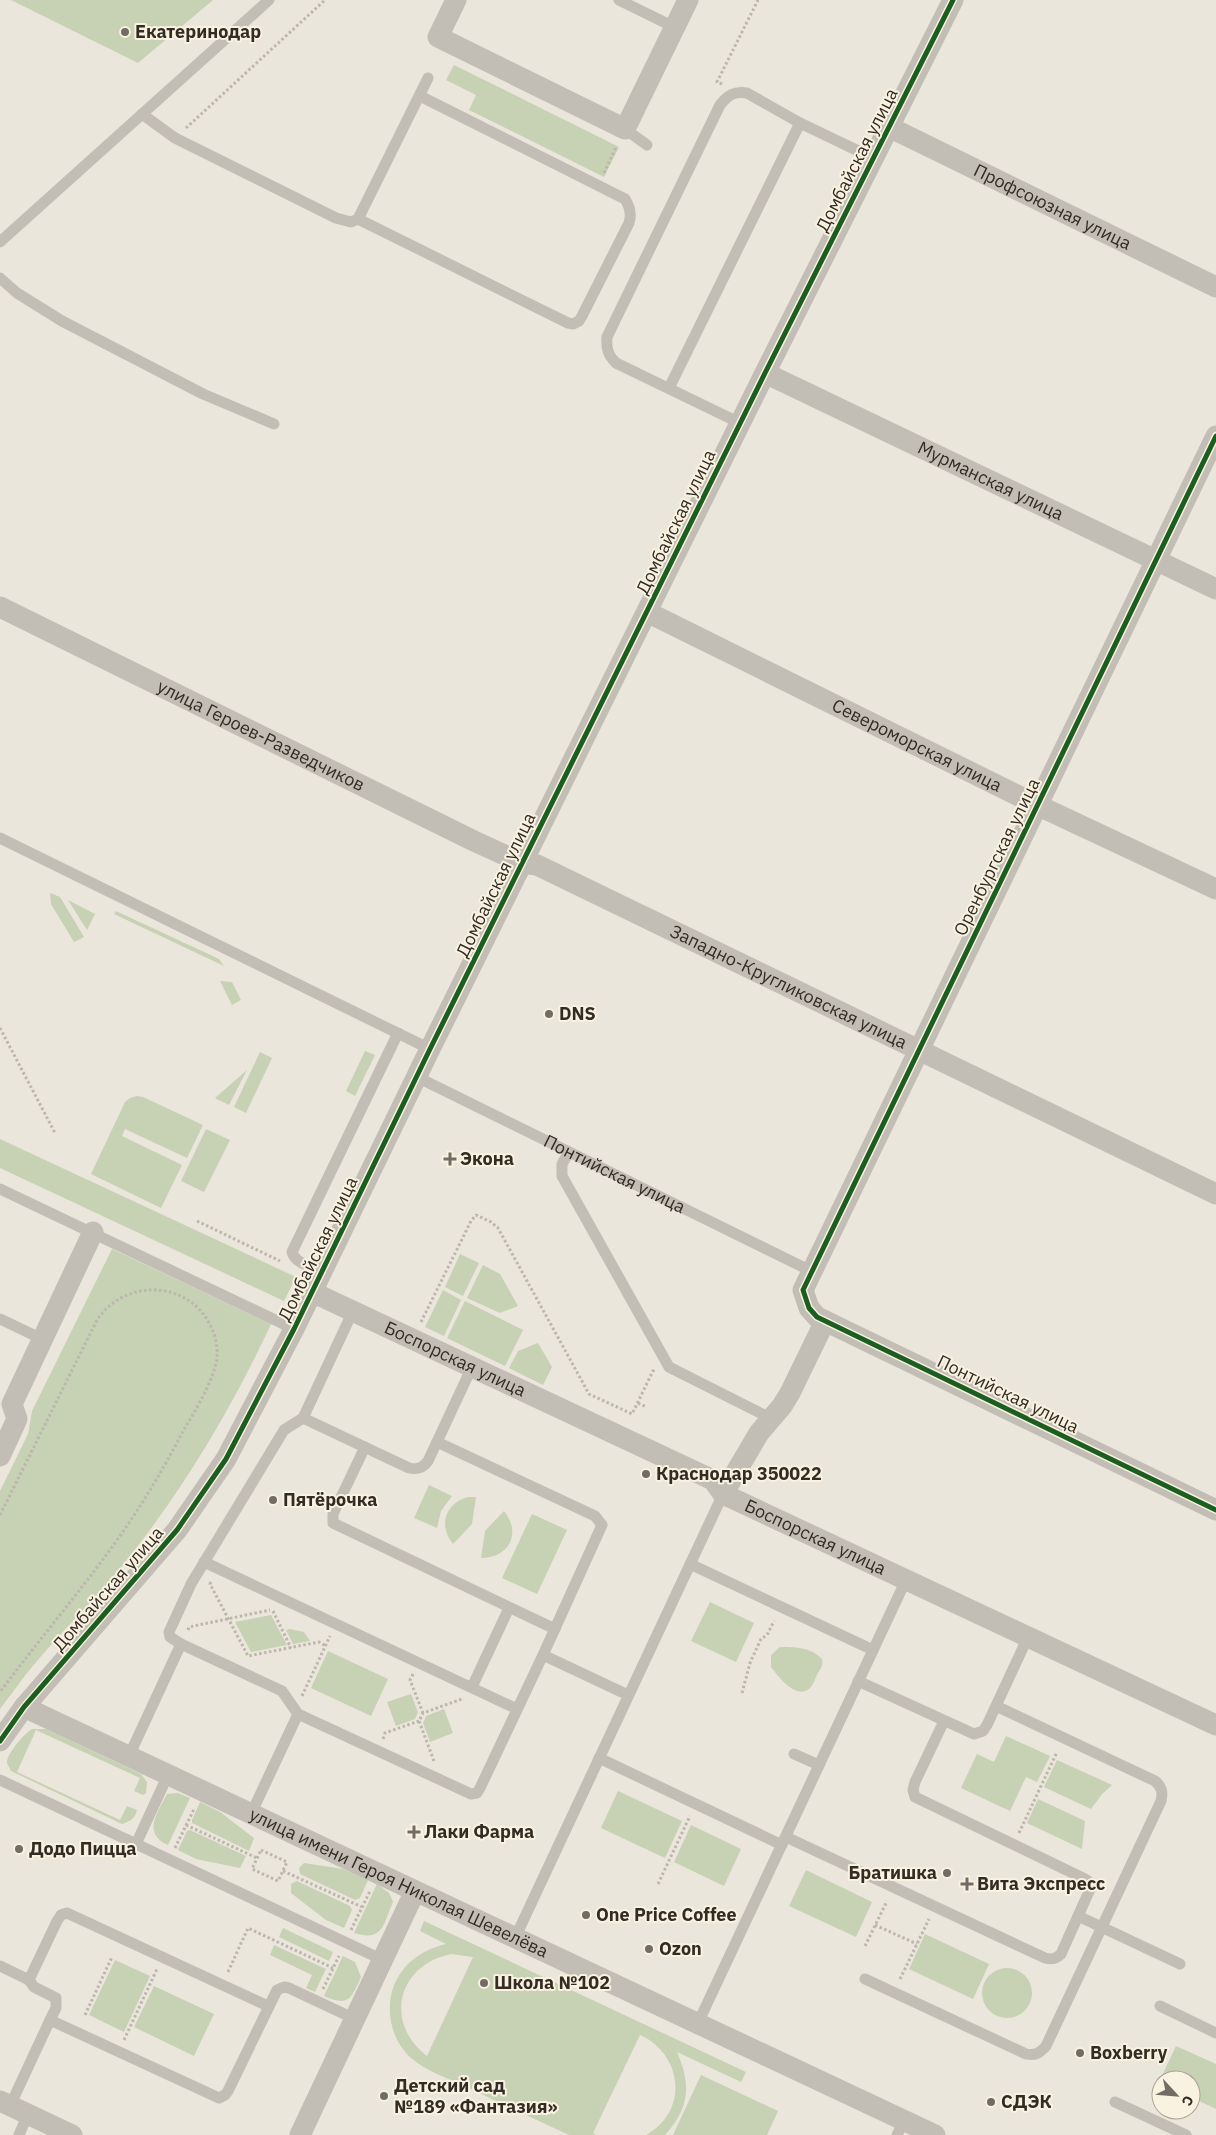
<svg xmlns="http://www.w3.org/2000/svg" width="1216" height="2135" font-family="'IBM Plex Sans',sans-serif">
	<rect width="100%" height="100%" fill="#ebe6db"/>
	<g fill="#c7d1b4" fill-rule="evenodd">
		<path d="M11,0H213L138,63Z"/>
		<path d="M454,65L619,147L604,177L469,110L476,95L446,80Z"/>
		<path d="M50,893L60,897L84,937L74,942L51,904Z"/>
		<path d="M68,900L95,914L87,930Z"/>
		<path d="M116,911L219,959L224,966L114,914Z"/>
		<path d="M220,981L232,982L241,1000L232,1005Z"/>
		<path d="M365,1051L375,1055L355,1096L346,1091Z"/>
		<path d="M260,1052L272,1058L246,1113L234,1107Z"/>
		<path d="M247,1070L229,1105L215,1098Z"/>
		<path d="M137,1096L143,1097L203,1125L187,1158L125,1129L122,1136L182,1165L161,1208L91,1174L125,1102L130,1098Z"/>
		<path d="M206,1129L230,1140L204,1192L181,1181Z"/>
		<path d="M0,1139L296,1277L284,1301L0,1168Z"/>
		<path d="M112,1249L271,1324C230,1412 180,1495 118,1571C91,1604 59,1634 32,1667C21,1680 11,1695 0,1709V1491L28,1434L32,1411Z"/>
		<path d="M460,1254L479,1263L463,1296L445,1287Z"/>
		<path d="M483,1265L500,1274L518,1306L500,1313L467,1298Z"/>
		<path d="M443,1290L461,1300L444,1336L425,1327Z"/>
		<path d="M465,1301L523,1330L505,1366L447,1338Z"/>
		<path d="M538,1343L552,1367L543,1385L509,1368L518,1351Z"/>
		<path d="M429,1485L452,1496L441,1511L437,1528L414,1518Z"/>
		<path d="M468,1497H476L472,1524L453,1544C438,1526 445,1503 468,1497Z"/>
		<path d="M504,1511C522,1533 509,1558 481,1558L485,1531Z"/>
		<path d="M532,1514L567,1530L537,1594L502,1578Z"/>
		<path d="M710,1602L754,1623L736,1662L691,1641Z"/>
		<path d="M271,1615L287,1645L251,1652L235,1622Z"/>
		<path d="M290,1629L304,1632L310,1641L293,1644L286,1630Z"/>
		<path d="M780,1647C795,1647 811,1647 822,1659C824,1667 819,1670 816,1677C805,1708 783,1683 771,1667V1655Z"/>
		<path d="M328,1651L388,1679L371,1716L311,1688Z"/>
		<path d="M411,1694L418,1712L415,1719L396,1726L387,1702Z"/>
		<path d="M444,1709L453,1733L430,1742L423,1723L426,1716Z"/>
		<path d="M32,1729H46L141,1774L147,1782L146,1793L143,1795L134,1791L140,1778L36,1730L17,1772L120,1820L127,1806L137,1810C135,1819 130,1821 122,1824L11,1771C10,1768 8,1766 7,1763C6,1754 25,1733 32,1729Z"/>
		<path d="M1006,1736L1050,1756L1037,1782L1026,1777L1010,1811L961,1788L977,1754L994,1762Z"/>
		<path d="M1057,1760L1112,1785L1102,1794L1091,1809L1044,1787Z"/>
		<path d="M618,1791L682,1821L665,1858L601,1828Z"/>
		<path d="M178,1793L190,1798L168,1845C142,1833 157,1814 167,1794Z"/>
		<path d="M1038,1799L1085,1821L1082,1849L1027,1823Z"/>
		<path d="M200,1802L220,1812L254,1838L249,1851L192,1823V1820Z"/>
		<path d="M691,1825L741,1849L724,1886L674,1862Z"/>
		<path d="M190,1830L246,1856L240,1868L196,1859L178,1850L187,1831Z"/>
		<path d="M304,1863L343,1869L368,1880L360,1898L355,1900L300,1874L299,1868Z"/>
		<path d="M806,1870L872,1902L856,1937L789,1906Z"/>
		<path d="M297,1881L350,1906L352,1910L344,1928L326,1920L291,1893V1884Z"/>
		<path d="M377,1884L389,1893L393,1902C383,1925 383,1942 354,1933Z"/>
		<path d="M424,1921L746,2072L741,2082L677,2052C691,2084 690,2108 665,2135H646C689,2112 683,2054 640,2035L593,2133L596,2135H569C534,2119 500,2103 465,2086C447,2078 426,2071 411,2058C392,2041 385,2012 393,1988C402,1964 421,1950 446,1944L420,1931ZM451,1954L473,1957L427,2056C383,2022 398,1965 451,1954Z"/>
		<path d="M283,1928L333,1952L329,1961L279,1937Z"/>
		<path d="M925,1934L989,1964L973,1999L909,1969Z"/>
		<path d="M274,1945L326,1969L315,1992L306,1988L312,1975L270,1955Z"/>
		<path d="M343,1956L355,1962L361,1977C351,1999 349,2007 324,1996Z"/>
		<path d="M115,1960L150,1976L124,2032L89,2015Z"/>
		<circle cx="1007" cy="1993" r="25"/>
		<path d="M154,1986L214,2014L194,2056L134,2027Z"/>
		<path d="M1176,2046L1216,2064V2109L1191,2097V2080H1161V2083L1159,2082Z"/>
		<path d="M701,2075L778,2111L767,2135H673Z"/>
	</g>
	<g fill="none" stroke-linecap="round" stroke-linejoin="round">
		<g stroke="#bcb6ad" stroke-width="3" stroke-dasharray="2.5 2.5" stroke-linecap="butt">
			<path d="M722,84L717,82L758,0"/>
			<path d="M186,128L325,0"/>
			<path d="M604,173L616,147"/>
			<path d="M0,1028L55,1133"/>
			<path d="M197,1221L280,1261"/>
			<path d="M421,1322L471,1221L476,1215L491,1222L498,1228L589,1394L632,1414L654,1369"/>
			<path d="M638,1403L647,1407"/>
			<path d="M0,1515L97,1320C127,1275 196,1281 214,1334C217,1344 219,1356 215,1367C208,1391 193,1414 181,1435C160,1475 136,1515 109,1551C74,1599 35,1645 0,1692"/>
			<path d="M211,1582L210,1584L248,1656L319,1642L326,1646"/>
			<path d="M273,1611L291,1648"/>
			<path d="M188,1630L189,1627L270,1610"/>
			<path d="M413,1674L410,1680L423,1713"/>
			<path d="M742,1693L750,1663L761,1639L767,1635L774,1621"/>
			<path d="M302,1696L330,1636"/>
			<path d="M383,1739L385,1733L419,1721"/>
			<path d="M434,1761L419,1721L423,1713L462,1699"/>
			<path d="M186,1825L257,1858"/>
			<path d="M1019,1833L1057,1752"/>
			<path d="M175,1848L194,1809"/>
			<path d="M261,1850L287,1862L278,1881L252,1869Z"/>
			<path d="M283,1871L362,1907"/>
			<path d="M658,1884L690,1816"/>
			<path d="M875,1925L917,1944"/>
			<path d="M351,1930L370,1891"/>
			<path d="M865,1946L887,1901"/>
			<path d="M228,1972L248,1928L333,1968"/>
			<path d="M900,1979L929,1919"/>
			<path d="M323,1989L339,1956"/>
			<path d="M85,2015L112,1957"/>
			<path d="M124,2040L157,1969"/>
		</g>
		<g stroke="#c3beb5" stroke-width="11">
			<path d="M619,0L674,27"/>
			<path d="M142,114L175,138L336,218L351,222L358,219L428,78"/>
			<path d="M625,129L647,145"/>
			<path d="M358,219L568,323L573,324L579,321L582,316L629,223C632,214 630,207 625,199L420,96"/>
			<path d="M0,242L269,0"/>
			<path d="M0,278L17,293L62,321L203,394L274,424"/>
			<path d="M669,388L800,123"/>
			<path d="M740,423L616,363C608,355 606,349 607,337L720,105C728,95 734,91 747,93L800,123L873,158"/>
			<path d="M0,838L430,1049"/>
			<path id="s1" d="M417,1077L811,1271"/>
			<path d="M569,1152L562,1164V1176L669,1367L772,1419"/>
			<path d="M0,1189L294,1329"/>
			<path d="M322,1272C311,1267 295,1263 292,1252L398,1033"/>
			<path d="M0,1319L42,1339"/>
			<path d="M303,1418L409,1468C418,1470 423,1468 428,1461L472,1367"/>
			<path d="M437,1442L595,1516L602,1525L543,1655"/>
			<path d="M365,1447L333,1514V1523L555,1629"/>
			<path d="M204,1562L517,1709"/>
			<path d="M690,1564L873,1650"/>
			<path d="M181,1644L170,1637L169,1632L191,1584L284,1430L303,1418L353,1311"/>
			<path d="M858,1681L974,1734L983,1731L987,1725L1028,1637"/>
			<path d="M472,1687L509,1608"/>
			<path d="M794,1754L819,1765"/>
			<path d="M129,1756L181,1644L282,1691L298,1714"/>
			<path d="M599,1758L782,1845"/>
			<path d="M0,1780L383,1960"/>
			<path d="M251,1814L298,1714L471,1794L477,1793L480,1788L543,1655L628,1695"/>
			<path d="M786,1837L1045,1958C1052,1960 1056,1959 1061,1954L1091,1887L1088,1881L1083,1878L915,1797L913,1790L915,1782L944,1721"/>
			<path d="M136,1844L168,1775"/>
			<path d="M1078,1916L1180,1964"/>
			<path d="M515,1938L723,1494"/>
			<path d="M0,1966L29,1980L57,1921L61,1915L67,1913L268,2006"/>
			<path d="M865,1979L1026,2054C1035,2056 1040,2053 1046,2046L1161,1801C1163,1792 1162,1787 1155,1781L996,1706"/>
			<path d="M29,1980L34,1987L56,1998V2008L50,2020"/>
			<path d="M1160,2006L1216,2033"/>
			<path d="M698,2023L906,1580"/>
			<path d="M1115,2102L1186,2135"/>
			<path d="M10,2106L50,2020L219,2098L225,2095L228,2091L277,1990L284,1987L289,1988L355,2019"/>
			<path d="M19,2135L28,2114"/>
			<path d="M897,2135L904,2121"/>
		</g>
		<g stroke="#c3beb5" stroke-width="21">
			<path d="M456,0L438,37L625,129L688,0"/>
			<path id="s2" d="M889,127L1216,287"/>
			<path id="s3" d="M765,373L1216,589"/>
			<path d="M1216,436L803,1290L809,1308L817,1317L1216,1510"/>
			<path id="s4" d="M0,607L474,841L522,863L537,865L1216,1194"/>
			<path id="s5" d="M647,612L1037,805L1216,889"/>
			<path id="s6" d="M312,1292L713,1480L723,1494L1216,1725"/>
			<path d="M0,1456L17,1419L12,1404L93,1232"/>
			<path d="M723,1494L759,1433L782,1406L790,1393L825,1321"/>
			<path id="s7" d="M24,1707L935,2135"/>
			<path d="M0,1741L24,1707L177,1530L226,1459L294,1329L430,1049L765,373L953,0"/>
			<path d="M0,2101L72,2135"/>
			<path d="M300,2135L415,1891"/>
		</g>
		<defs>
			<g id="cycleway">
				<path d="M1216,436L803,1290L809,1308L817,1317L1216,1510"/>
				<path d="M0,1741L24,1707L177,1530L226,1459L294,1329L430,1049L765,373L953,0"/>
			</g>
		</defs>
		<use href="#cycleway" stroke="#f9f2e1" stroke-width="8"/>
		<use href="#cycleway" stroke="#1b5e20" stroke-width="5"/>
	</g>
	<g fill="#736c64" stroke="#f9f2e1" stroke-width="2">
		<circle cx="125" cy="32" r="5"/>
		<circle cx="549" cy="1014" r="5"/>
		<path d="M447.5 1151.5h5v5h5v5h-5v5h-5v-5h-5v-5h5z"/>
		<circle cx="646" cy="1474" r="5"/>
		<circle cx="273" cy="1500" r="5"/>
		<path d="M411.5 1824.5h5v5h5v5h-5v5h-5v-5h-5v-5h5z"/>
		<circle cx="19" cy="1849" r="5"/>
		<circle cx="947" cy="1873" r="5"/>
		<path d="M964.5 1876.5h5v5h5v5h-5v5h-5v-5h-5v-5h5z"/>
		<circle cx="586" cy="1915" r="5"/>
		<circle cx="649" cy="1949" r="5"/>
		<circle cx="484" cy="1983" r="5"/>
		<circle cx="1080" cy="2053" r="5"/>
		<circle cx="384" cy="2096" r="5"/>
		<circle cx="991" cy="2102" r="5"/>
	</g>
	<g text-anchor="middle" stroke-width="4" stroke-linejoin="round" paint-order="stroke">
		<g font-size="18" font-weight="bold" fill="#332b24" stroke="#f9f2e1" text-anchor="start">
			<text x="135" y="38">Екатеринодар</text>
			<text x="559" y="1020">DNS</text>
			<text x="460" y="1165">Экона</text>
			<text x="656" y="1480">Краснодар 350022</text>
			<text x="283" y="1506">Пятёрочка</text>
			<text x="424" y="1838">Лаки Фарма</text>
			<text x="29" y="1855">Додо Пицца</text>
			<text x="937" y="1879" text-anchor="end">Братишка</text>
			<text x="977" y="1890">Вита Экспресс</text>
			<text x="596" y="1921">One Price Coffee</text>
			<text x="659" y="1955">Ozon</text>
			<text x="494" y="1989">Школа №102</text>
			<text x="1090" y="2059">Boxberry</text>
			<text x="394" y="2092">Детский сад<tspan x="394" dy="21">№189 «Фантазия»</tspan></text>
			<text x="1001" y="2108">СДЭК</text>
		</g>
		<g font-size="18" fill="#332b24" stroke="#f9f2e1">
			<text transform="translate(857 160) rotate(-63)" y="6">Домбайская улица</text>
			<text dy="6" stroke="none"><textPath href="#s2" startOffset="182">Профсоюзная улица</textPath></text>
			<text dy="6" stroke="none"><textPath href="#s3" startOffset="250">Мурманская улица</textPath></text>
			<text transform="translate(676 522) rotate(-64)" y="6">Домбайская улица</text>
			<text dy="6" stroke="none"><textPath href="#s4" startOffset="291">улица Героев-Разведчиков</textPath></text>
			<text dy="6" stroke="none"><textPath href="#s5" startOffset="301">Североморская улица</textPath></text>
			<text transform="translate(997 857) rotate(-64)" y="6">Оренбургская улица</text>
			<text transform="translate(496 885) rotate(-64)" y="6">Домбайская улица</text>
			<text dy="6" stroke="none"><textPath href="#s4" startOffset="876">Западно-Кругликовская улица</textPath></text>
			<text dy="6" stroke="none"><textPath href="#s1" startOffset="220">Понтийская улица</textPath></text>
			<text transform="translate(318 1249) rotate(-64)" y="6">Домбайская улица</text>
			<text dy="6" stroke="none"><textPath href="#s6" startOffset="158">Боспорская улица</textPath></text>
			<text transform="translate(1008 1394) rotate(26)" y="6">Понтийская улица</text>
			<text dy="6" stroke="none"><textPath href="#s6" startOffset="562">Боспорская улица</textPath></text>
			<text transform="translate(108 1589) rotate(-49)" y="6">Домбайская улица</text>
			<text dy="6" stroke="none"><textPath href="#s7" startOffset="414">улица имени Героя Николая Шевелёва</textPath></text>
		</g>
	</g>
	<g transform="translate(1176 2095) rotate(116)"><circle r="24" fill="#f9f2e1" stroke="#aaa295"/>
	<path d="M0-4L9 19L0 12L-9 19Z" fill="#736c64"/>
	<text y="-8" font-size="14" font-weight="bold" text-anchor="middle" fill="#332b24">С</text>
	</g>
</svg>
